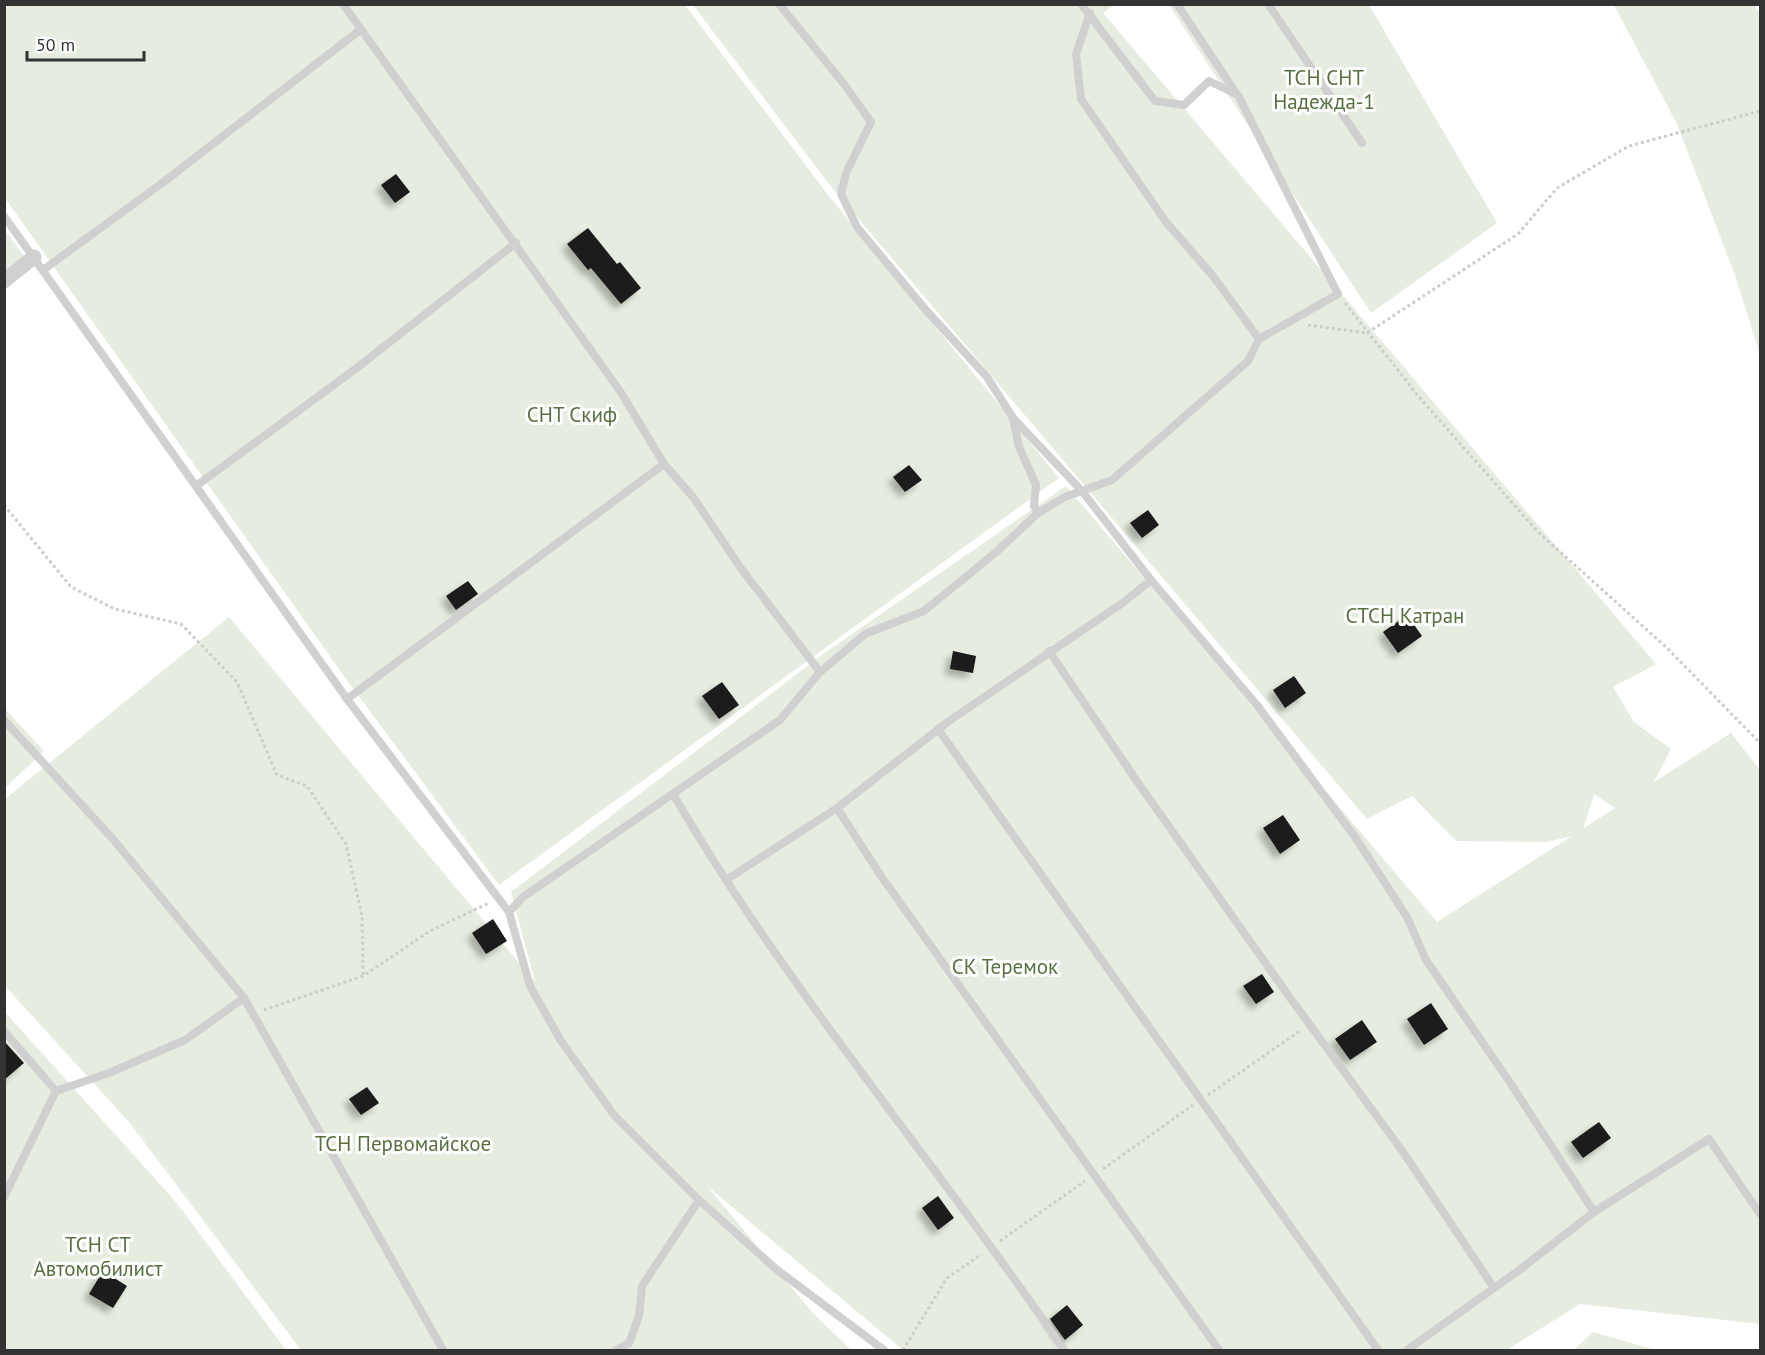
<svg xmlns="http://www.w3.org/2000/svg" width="1765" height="1355" font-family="'PT Sans',sans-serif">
	<defs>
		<filter id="shadow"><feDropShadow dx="-5.5" dy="5.5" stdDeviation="3" flood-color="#0004"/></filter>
	</defs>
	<rect width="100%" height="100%" fill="#fff"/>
	<g fill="#e6ecdf" fill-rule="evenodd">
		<path d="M4,5H685L828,195L1059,478L499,885L346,679L5,198Z"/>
		<path d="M693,5H1114L1103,13L1656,664L1613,687L1634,722L1671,749L1654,782L1731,733L1760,770V1324L1580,1304L1507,1350H903L707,1186L812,1312L851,1350H301L129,1122L5,986V799L229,617L535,982L511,892L826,652L1066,486L1437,922L1572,836L1547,842L1456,841L1412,796L1367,819L829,184ZM1594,794L1615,808L1584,828V827Z"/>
		<path d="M1169,5H1369L1497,223L1371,313Z"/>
		<path d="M1614,5H1753L1760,13V355L1735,275L1677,124Z"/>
		<path d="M4,229L24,256L5,271H4Z"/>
		<path d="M5,709L44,751L5,788Z"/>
		<path d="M4,1011L176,1202L286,1350H5Z"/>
		<path d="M1593,1332L1656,1350H1574Z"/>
	</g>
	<g fill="#1a1a1a" filter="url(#shadow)">
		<path d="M396,174L410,192L395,203L381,185Z"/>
		<path d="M588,228L617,264L620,262L641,288L621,304L591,268L588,270L567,244Z"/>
		<path d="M909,465L922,480L905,492L893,477Z"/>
		<path d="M1148,510L1159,525L1142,538L1130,523Z"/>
		<path d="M468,581L478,594L456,610L446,596Z"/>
		<path d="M1407,615L1422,636L1398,653L1383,632Z"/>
		<path d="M953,651L976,656L973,673L950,669Z"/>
		<path d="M1294,676L1306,693L1285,708L1273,690Z"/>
		<path d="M722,682L739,705L719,719L702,696Z"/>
		<path d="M1283,815L1300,840L1280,854L1263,828Z"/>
		<path d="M493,919L507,941L486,954L472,933Z"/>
		<path d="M1262,974L1274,992L1256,1004L1243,986Z"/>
		<path d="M1431,1003L1448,1029L1424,1045L1407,1019Z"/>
		<path d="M1362,1020L1377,1042L1350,1060L1335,1039Z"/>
		<path d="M4,1041L24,1063L4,1080Z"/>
		<path d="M367,1087L379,1103L361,1115L349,1099Z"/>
		<path d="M1599,1122L1611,1138L1583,1158L1571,1142Z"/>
		<path d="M938,1196L954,1218L938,1230L922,1208Z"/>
		<path d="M103,1271L127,1286L113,1308L89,1294Z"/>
		<path d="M1067,1305L1083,1325L1065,1340L1050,1319Z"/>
	</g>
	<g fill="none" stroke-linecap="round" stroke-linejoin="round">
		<g stroke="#cdcdcd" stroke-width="3" stroke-dasharray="3 3" stroke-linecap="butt">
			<path d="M1345,303L1419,397L1538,532L1666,647L1760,743"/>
			<path d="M1308,325L1367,333L1518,234L1557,188L1629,146L1760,111"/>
			<path d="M4,505L71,587L115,609L181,624L237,682L277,775L307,786L346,844L362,916L363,976"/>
			<path d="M264,1010L363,976L430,931L489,903"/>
			<path d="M1208,1095L1301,1030"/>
			<path d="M1103,1169L1193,1105"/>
			<path d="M1000,1241L1085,1181"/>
			<path d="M903,1350L947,1278L982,1254"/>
		</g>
		<g stroke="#d0d0d0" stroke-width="8">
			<path d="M343,4L620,391L664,464L693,497L740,567L820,672"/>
			<path d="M779,4L844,84L871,122L846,173L841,194L857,227L925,309L987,377L1013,418L1019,447L1036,485L1034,506L1038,513"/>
			<path d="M1081,4L1155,101L1184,105L1209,81L1238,95L1338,294L1259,339"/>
			<path d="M1177,4L1236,93"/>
			<path d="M1268,4L1362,143"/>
			<path d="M4,216L347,699L509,912L530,986L561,1041L614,1115L699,1200L642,1286L639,1316L629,1343L616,1350"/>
			<path d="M43,270L165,181L360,30"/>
			<path d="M1013,418L1082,491L1151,580L1257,705L1355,837L1407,917L1426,960L1509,1081L1594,1212"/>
			<path d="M196,486L354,370L516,243"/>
			<path d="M1049,651L1134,777L1288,995L1403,1152L1494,1288"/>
			<path d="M347,699L664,464"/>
			<path d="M4,720L112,838L244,998L443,1350"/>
			<path d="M938,729L1378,1350"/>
			<path d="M673,794C787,990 937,1163 1064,1350"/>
			<path d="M837,808L881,876L1219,1350"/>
			<path d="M726,880L837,808L949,721L1124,602L1151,580"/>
			<path d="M509,912L523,897L780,720L820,672L865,634L924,611L995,553L1038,513L1065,497L1112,480L1248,361L1259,339L1213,276L1166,222L1081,99L1076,54L1090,13"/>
			<path d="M4,1031L56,1091"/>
			<path d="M4,1197L56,1091L109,1073L185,1040L244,998"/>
			<path d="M699,1200L776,1269L884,1350"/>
			<path d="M1407,1350L1518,1271L1594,1212L1709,1139L1760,1214"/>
		</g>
		<path stroke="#d0d0d0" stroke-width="15" d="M4,281L34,257"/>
	</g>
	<g text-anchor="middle" stroke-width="6" stroke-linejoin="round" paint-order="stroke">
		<g font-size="21" fill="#56703f" stroke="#fff">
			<text x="1324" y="85">ТСН СНТ<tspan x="1324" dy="24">Надежда-1</tspan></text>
			<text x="572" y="422">СНТ Скиф</text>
			<text x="1405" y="623">СТСН Катран</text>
			<text x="1005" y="974">СК Теремок</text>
			<text x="403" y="1151">ТСН Первомайское</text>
			<text x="98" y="1252">ТСН СТ<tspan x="98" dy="24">Автомобилист</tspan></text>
		</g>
	</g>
	<rect width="1765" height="1355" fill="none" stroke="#333333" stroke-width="12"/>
	<path d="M27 51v9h117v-9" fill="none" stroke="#333333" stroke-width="3"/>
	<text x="36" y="51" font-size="18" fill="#333333" stroke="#ffffff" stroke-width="4.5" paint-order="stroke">50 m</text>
</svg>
